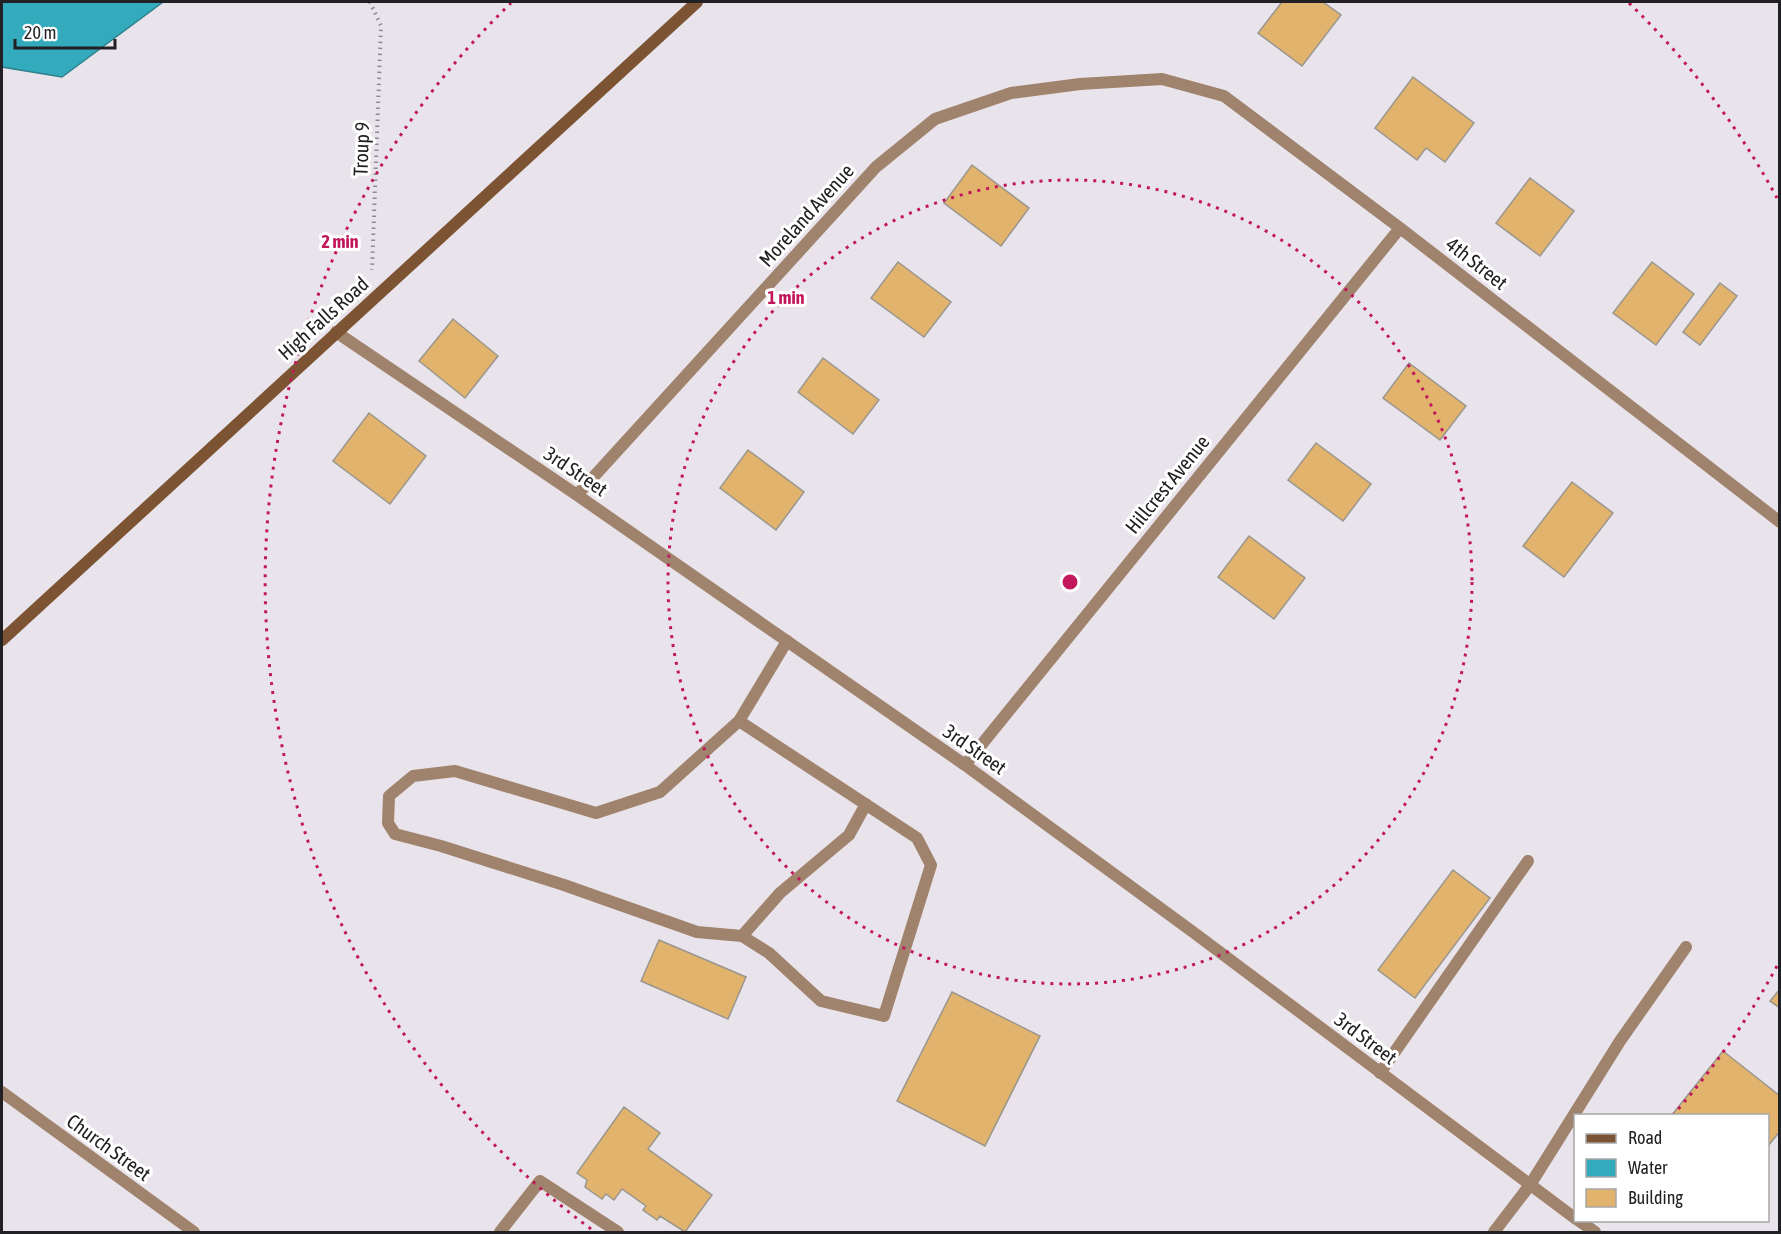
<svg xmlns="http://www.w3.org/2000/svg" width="1781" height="1234" viewBox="0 0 1781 1234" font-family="'Asap Condensed',sans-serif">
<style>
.water{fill:#34aabd;stroke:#2e818e;stroke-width:1.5}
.building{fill:#e1b36c;stroke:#9a968f;stroke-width:1.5}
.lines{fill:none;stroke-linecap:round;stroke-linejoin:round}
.path{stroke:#8e8b90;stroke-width:4;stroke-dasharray:1.5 4.5;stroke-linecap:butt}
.lane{stroke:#a0836d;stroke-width:12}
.street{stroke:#a0836d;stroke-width:12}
.secondary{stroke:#7c5433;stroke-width:12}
.ring{fill:none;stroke:#c2185b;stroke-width:3;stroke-dasharray:3 6}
.labels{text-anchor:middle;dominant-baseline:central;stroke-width:6;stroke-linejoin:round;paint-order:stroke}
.street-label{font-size:20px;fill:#212022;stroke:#fff}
.centre{fill:#c2185b;stroke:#fff;stroke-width:3}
.ring-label{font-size:18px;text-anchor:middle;font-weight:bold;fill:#c2185b;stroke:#fff;stroke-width:6;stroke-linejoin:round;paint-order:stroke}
</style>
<rect width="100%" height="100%" fill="#e9e4eb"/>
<!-- water -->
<path class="water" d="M2 2H163L62 77 2 67Z"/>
<!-- building -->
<path class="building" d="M1282 2H1323L1341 15 1302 66 1258 33Z
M1413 77 1474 123 1445 162 1426 148 1417 160 1375 128Z
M972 165 1029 208 1001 246 944 203Z
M1530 178 1574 211 1540 256 1496 223Z
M898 262 951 302 924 337 871 298Z
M1652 262 1694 294 1656 345 1613 313Z
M1720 283 1737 296 1700 345 1683 332Z
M453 319 498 356 465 398 419 361Z
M823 358 879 400 853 434 798 392Z
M1409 363 1466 406 1440 440 1383 398Z
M369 413 426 456 390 504 333 461Z
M1316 443 1371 484 1343 521 1288 480Z
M748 450 804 492 776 530 720 488Z
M1572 482 1613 513 1564 577 1523 546Z
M1249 536 1305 578 1274 619 1218 577Z
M1453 870 1490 898 1415 998 1378 970Z
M659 940 746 977 728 1019 641 981Z
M1780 989V1008L1770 1001Z
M952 992 1040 1036 985 1146 897 1101Z
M1723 1051 1780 1096V1131L1768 1146V1116H1671Z
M624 1107 660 1133 648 1149 712 1195 685 1232 660 1216 657 1220 643 1210 646 1206 622 1189 614 1200 606 1194 602 1199 585 1187 587 1180 577 1173Z"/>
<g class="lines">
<!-- path -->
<path class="path" d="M370 2 381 26 372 270"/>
<!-- lane -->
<path class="lane" d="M739 721 660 792 596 813 455 771 413 776 389 796 388 823 395 834 441 846 564 885 697 932 742 936 769 953 821 1001 884 1016 931 865 917 838 739 721 787 641
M742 936 780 893 849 835 866 804
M1380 1073 1528 861
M1530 1185 1620 1041 1686 947
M500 1232 540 1181 618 1232"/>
<!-- street -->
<path class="street" d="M336 332 577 495 965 765 1193 932 1576 1219
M577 495 876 167 935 119 1011 93 1080 84 1162 79 1224 96 1400 228 1780 522
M965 765 1400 228
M2 1092 194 1232
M1578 1220 1595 1232
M1494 1232 1530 1185"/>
<!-- secondary -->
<path class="secondary" d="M2 640 697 2"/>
</g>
<!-- distance rings -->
<g class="ring">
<circle cx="1070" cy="582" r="402"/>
<path d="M1777 966A805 805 0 0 1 1673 1115M591 1229A805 805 0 0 1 511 3M1629 3A805 805 0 0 1 1777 198"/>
</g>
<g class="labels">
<!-- street labels -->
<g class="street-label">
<text transform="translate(361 149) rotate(-88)">Troup 9</text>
<text transform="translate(806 215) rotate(-48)">Moreland Avenue</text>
<text transform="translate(1477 263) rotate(38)">4th Street</text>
<text transform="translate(323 318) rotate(-42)">High Falls Road</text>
<text transform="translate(576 471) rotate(34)">3rd Street</text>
<text transform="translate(1167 484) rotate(-51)">Hillcrest Avenue</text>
<text transform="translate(975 749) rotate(35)">3rd Street</text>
<text transform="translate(1366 1038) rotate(37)">3rd Street</text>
<text transform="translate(109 1147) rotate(36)">Church Street</text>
</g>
</g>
<circle cx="1070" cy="582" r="9" class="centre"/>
<g class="ring-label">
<text x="340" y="248">2 min</text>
<text x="786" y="304">1 min</text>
</g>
<!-- border -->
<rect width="1781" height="1234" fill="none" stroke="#212022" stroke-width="6"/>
<!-- legend -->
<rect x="1574" y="1114" width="195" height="108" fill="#ffffff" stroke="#a6a6a7" stroke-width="1.5"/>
<rect x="1586" y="1134" width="30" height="9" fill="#7c5433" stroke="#a6a6a7" stroke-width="1.5"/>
<text x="1628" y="1144" font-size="18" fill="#212022">Road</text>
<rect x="1586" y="1159" width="30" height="18" fill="#34aabd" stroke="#a6a6a7" stroke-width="1.5"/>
<text x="1628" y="1174" font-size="18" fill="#212022">Water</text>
<rect x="1586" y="1189" width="30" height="18" fill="#e1b36c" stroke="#a6a6a7" stroke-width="1.5"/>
<text x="1628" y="1204" font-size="18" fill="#212022">Building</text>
<!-- scale -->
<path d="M15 39v9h100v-9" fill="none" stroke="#212022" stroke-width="3"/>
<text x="24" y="39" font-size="18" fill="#212022" stroke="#ffffff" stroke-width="4.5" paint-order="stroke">20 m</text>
</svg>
